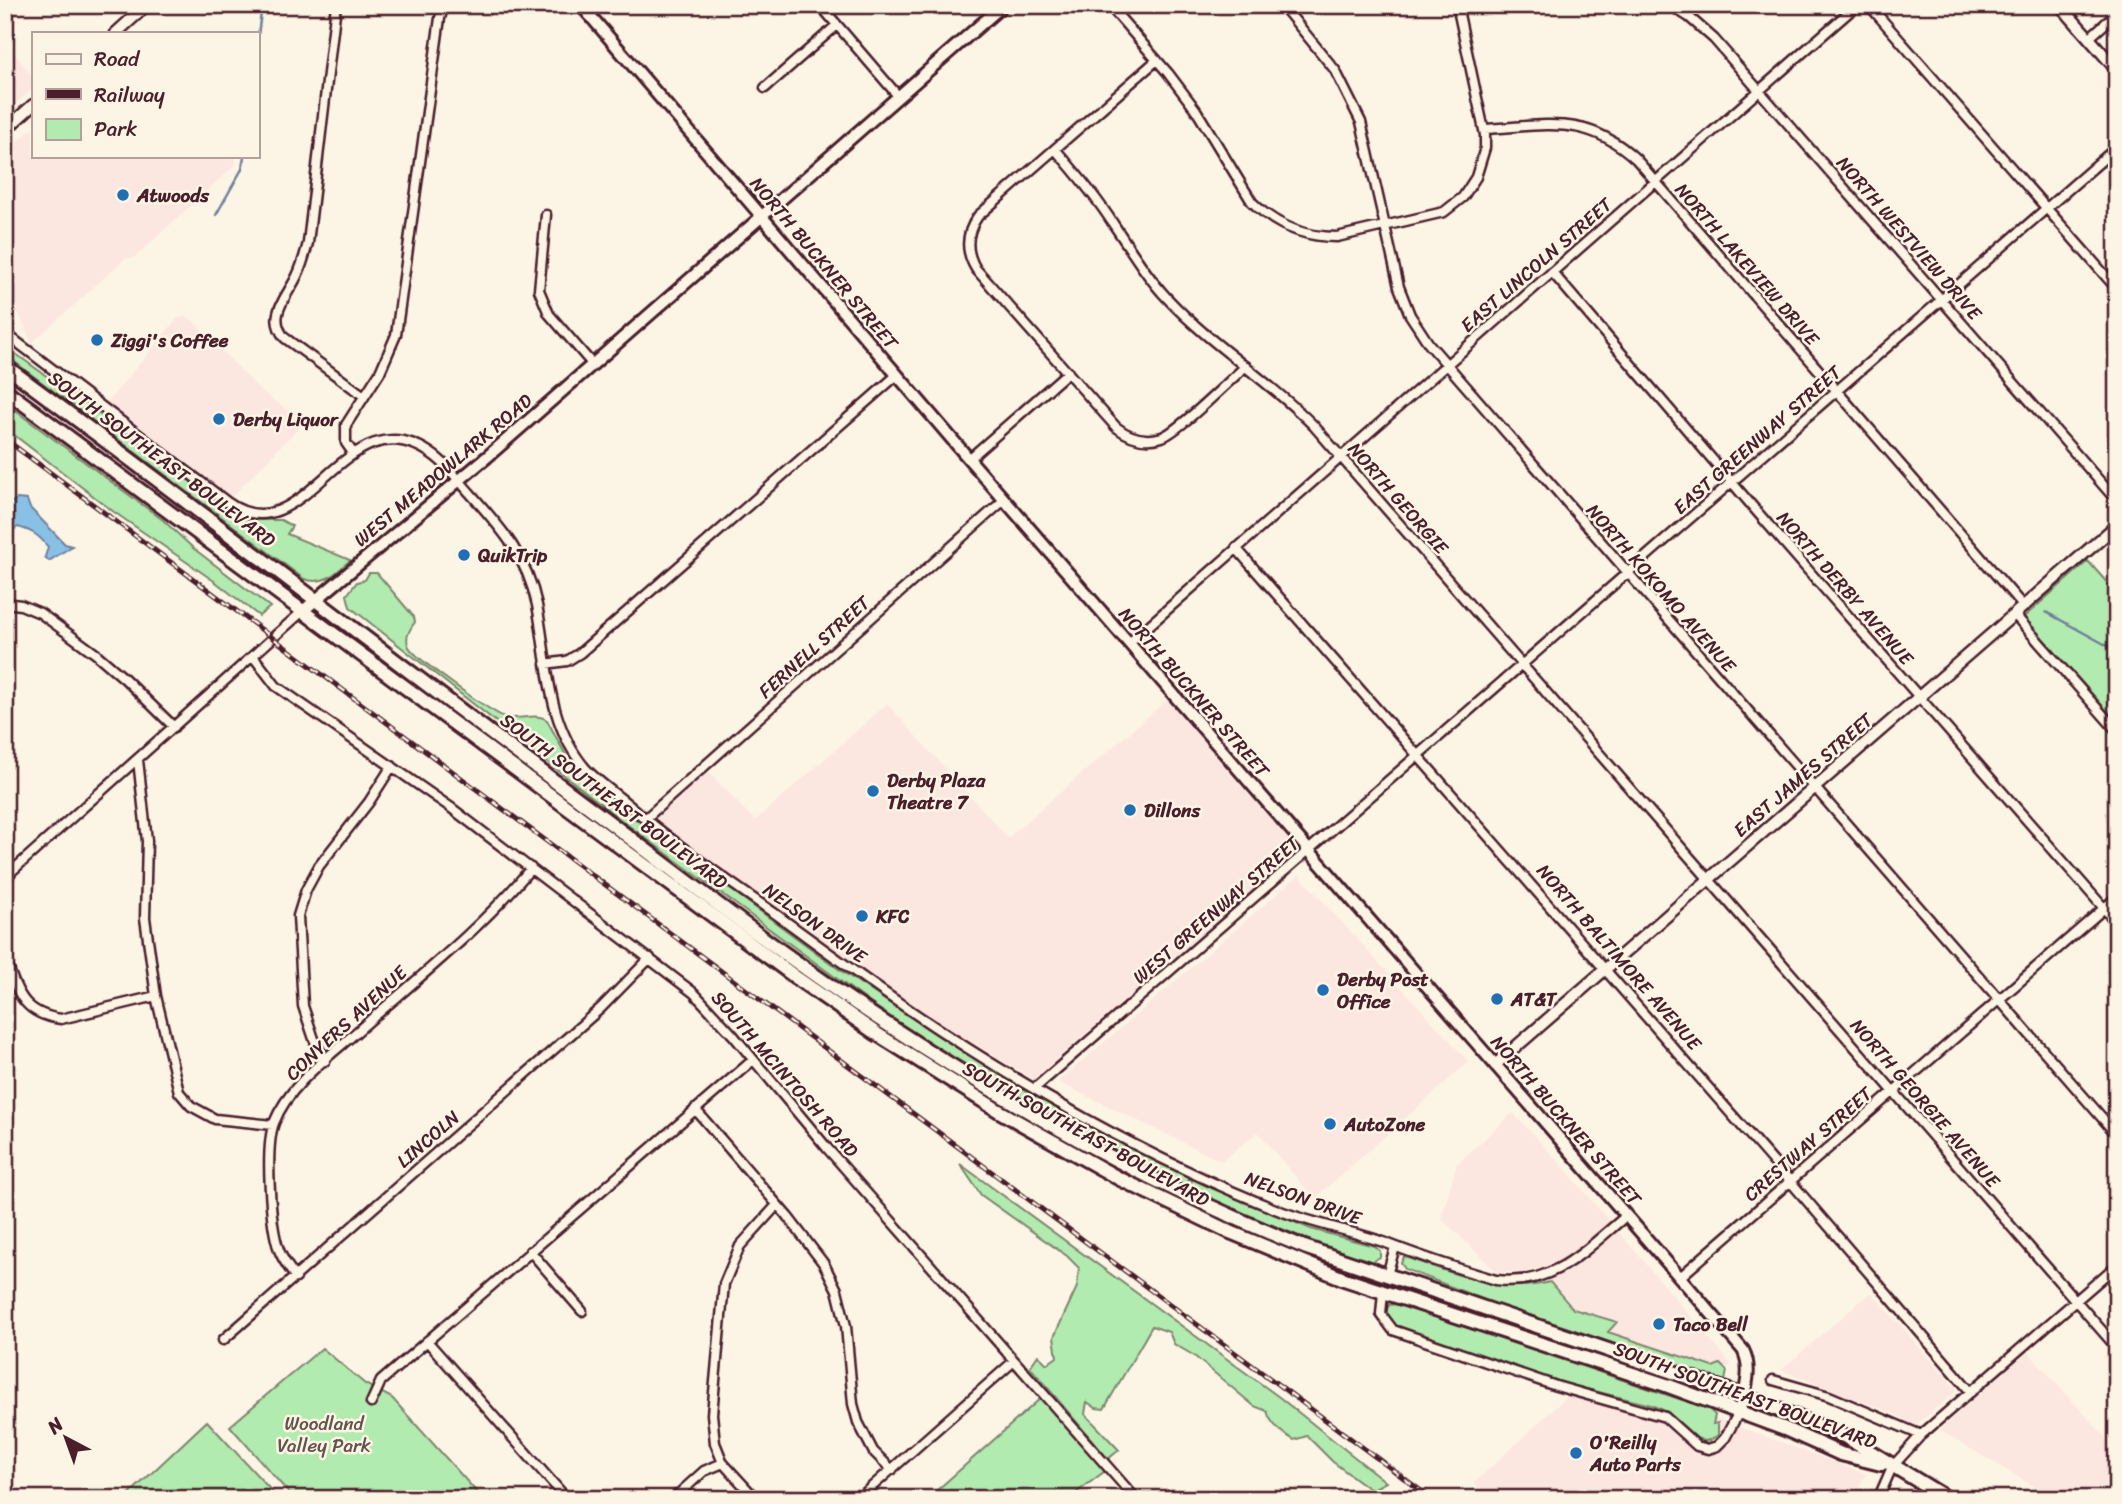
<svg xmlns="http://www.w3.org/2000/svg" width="2122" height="1504" viewBox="0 0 2122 1504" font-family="Sriracha,sans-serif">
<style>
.built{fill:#fce6e0}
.green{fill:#b1ebb0;stroke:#7e856e;stroke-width:2}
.water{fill:#88c0e6;stroke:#6f809b;stroke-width:2}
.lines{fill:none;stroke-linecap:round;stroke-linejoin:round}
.stream{stroke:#6f809b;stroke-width:2.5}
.minor-casing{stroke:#4a1f2b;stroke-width:13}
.tertiary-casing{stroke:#4a1f2b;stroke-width:15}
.secondary-casing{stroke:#4a1f2b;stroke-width:16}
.primary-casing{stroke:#4a1f2b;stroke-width:18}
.minor{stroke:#fcf5e5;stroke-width:8}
.tertiary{stroke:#fcf5e5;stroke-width:10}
.secondary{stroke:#fcf5e5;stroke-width:10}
.primary{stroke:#fcf5e5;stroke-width:12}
.rail-casing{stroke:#4a1f2b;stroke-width:5}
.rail{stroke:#fcf5e5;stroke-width:2.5;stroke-dasharray:8;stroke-linecap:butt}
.poi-dot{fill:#1f6fb2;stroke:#fcf5e5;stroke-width:2.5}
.labels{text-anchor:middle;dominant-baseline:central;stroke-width:5;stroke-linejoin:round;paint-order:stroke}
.poi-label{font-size:19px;font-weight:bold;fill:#4a1f2b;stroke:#fcf5e5;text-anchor:start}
.street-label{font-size:19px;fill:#4a1f2b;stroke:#fcf5e5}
.park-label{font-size:19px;fill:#64524c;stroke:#fcf5e5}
</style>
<rect width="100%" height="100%" fill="#fcf5e5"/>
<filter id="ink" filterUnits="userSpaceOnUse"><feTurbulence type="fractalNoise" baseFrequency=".0143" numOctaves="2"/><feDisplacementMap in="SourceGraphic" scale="14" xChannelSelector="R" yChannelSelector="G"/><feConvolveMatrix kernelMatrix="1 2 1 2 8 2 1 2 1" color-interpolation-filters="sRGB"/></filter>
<g filter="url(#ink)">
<!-- built -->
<path class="built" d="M5 43 33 76V89L5 113Z
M33 128V156H236V164L134 258H126L32 343 5 284V152Z
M189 317 262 392 304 422 227 502 103 407 178 318Z
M1167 700 1295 848 1291 857 1033 1079 857 973 645 819 704 767 755 821 887 704 1008 838Z
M1299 875 1469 1062 1314 1199 1258 1132 1221 1161 1058 1082Z
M1513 1113 1561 1164 1732 1365 1716 1372 1598 1335 1614 1320 1576 1309 1539 1268 1525 1272H1497L1441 1218 1457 1164Z
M1871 1292 1957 1390 1915 1426 1897 1415 1781 1370Z
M2028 1352 2117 1450V1499H2055L1939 1430Z
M1588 1377 1699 1412 1866 1474 1859 1486 1861 1499H1494L1474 1483Z"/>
<!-- green -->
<path class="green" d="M5 343 16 354 167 463 233 515 244 520H281L292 526 287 534 350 560C336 573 325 586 304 579L20 366 5 354Z
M5 403 163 520 193 548 270 607 259 616 217 583 114 512 5 428Z
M2088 561 2117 594V722L2024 617Z
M369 573H377L414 617 415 622C410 629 404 638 409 647 416 659 492 713 505 717 520 721 535 712 547 720L570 763 588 784 840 970 940 1037 1043 1100 1151 1157 1246 1202 1311 1229 1374 1246 1380 1251V1257L1371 1262 1331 1249 1191 1192 1189 1187 1192 1180 1189 1179 1186 1186 1121 1155 1010 1096 903 1027 625 823 350 607 347 595 357 582 365 580Z
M960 1164 1279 1397 1386 1482 1371 1490 1333 1462 1307 1436 1294 1440C1282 1433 1271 1425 1267 1411L1254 1406 1193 1355 1174 1344 1169 1332 1152 1326 1104 1409 1096 1408 1087 1402 1085 1414 1119 1450 1108 1459 1030 1367 1038 1355 1047 1364 1057 1357 1054 1337 1077 1287 1079 1268 1067 1256 981 1195Z
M1404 1257C1413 1259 1422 1263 1431 1266 1471 1279 1507 1293 1550 1282L1573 1309 1617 1322 1608 1332 1713 1367 1720 1364 1727 1371 1725 1381 1498 1305 1405 1269 1401 1263Z
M1397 1304 1709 1409 1715 1415 1713 1424 1718 1423V1435L1710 1440 1704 1441 1697 1438 1668 1412 1651 1405 1570 1385 1407 1331 1391 1322 1385 1313 1389 1305Z
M322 1348 365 1384 392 1398 483 1499H294L230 1426Z
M1041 1398 1105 1471 1068 1499H927Z
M207 1421 279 1499H124Z"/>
<!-- water -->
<path class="water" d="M17 499 27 500 30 508 65 544 72 546 49 561 45 557 48 547C39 535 32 531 18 527L7 534 5 551V506Z"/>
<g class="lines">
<!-- stream -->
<path class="stream" d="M257 43 262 5
M216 215 242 169 244 156
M2046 612 2117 651"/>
<defs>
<path id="minor" d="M336 5 308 243C305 254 302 266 297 276 287 297 266 316 285 338L364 396
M820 5 899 97
M1109 5 1168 73 1196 110 1252 202C1276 226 1303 237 1337 237L1444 212 1463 197 1476 177 1485 148V135L1457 5
M1282 5 1335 70 1361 122 1399 287 1410 315 1429 344 2117 1135
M1670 5 1689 17 1714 39 2117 501
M1869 5 2117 289
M2089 38 2117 13
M1157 60 978 216C966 233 965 251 976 269L1116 427C1130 438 1146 442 1162 437 1178 432 1230 380 1246 366
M765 88 837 25
M1484 129C1546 126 1586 113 1636 159L2023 606
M1055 149C1076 173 1097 198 1114 225 1131 250 1147 277 1168 299 1212 346 1269 380 1314 426L2117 1348
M546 215 539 290 549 314 593 365
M1552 272 1759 514 2117 923
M5 333 227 502C307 560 345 387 436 457 449 467 459 481 470 493 502 529 527 557 537 605 548 661 546 723 586 769 597 781 612 791 624 801 672 842 725 879 777 915 817 944 857 974 898 1002 1014 1082 1151 1161 1283 1212 1316 1224 1352 1231 1386 1243 1422 1257 1459 1269 1496 1280 1553 1287 1585 1250 1626 1216
M353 453 346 443V425L380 372 396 335 440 18 444 5
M969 459 1068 372
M1236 548 1790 1181 1971 1392
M5 603 21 605 40 613 96 654 125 679 174 727
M2014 614 2117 731
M1129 643 1857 5
M253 656 276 686 450 807 694 993 733 1035 827 1148 1136 1499
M545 664 567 661 580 653 897 375
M138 760 147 841 145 918 156 996 179 1092 191 1106 215 1119 273 1125
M645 819 1004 500
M5 880 12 871 304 610
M5 958C17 991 22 1014 61 1019L156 996
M325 1061 314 1039 303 1006 298 916 306 890 319 866 369 802 392 766
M1035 1088 2117 147
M695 1109 788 1217 824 1264 837 1290 846 1326 853 1404 858 1422 873 1451 892 1470
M530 1251 582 1311
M1387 1275 1395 1247
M296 1278C290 1269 283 1261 279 1250 270 1226 265 1147 274 1123 289 1084 330 1056 360 1029 418 978 482 928 531 868
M1679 1278 2117 897
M1383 1292 1381 1314 1393 1330 1556 1386 1665 1417 1697 1446 1708 1449 1717 1446 1725 1438 1739 1412
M223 1340 601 1008 650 958
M427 1341 567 1499
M1773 1380 1829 1396 1921 1435
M371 1403 381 1381 753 1060
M673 1499 704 1471 723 1463
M756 1499 723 1463 715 1443 712 1414 724 1284 740 1246 777 1205
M858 1499 1014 1361
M1878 1499 1892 1467 1921 1435 2117 1265"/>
<path id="tertiary" d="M2060 5 2117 70
M116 33 147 5
M5 130 33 105
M1495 1065 2117 525"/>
<path id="secondary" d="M581 5 969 459 1743 1350C1753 1369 1745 1392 1739 1412
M304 610 487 457 1003 5"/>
<path id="primary" d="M5 366C207 515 404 669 605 819 695 887 785 957 879 1019 1014 1108 1154 1187 1304 1247L1744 1396 1846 1437 1948 1499
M5 390 798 979 877 1034 999 1111 1118 1178 1230 1232 1344 1279 1666 1385 1785 1429 1841 1454 1881 1464"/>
</defs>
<!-- minor casing -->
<use href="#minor" class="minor-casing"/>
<!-- tertiary casing -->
<use href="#tertiary" class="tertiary-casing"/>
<!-- secondary casing -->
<use href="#secondary" class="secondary-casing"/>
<!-- primary casing -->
<use href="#primary" class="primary-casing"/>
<!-- minor -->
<use href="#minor" class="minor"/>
<!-- tertiary -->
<use href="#tertiary" class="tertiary"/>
<!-- secondary -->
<use href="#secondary" class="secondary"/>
<!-- primary -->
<use href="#primary" class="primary"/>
<defs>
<path id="rail" d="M5 439 1432 1499"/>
</defs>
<!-- rail casing -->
<use href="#rail" class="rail-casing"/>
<!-- rail -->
<use href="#rail" class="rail"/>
</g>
</g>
<!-- markers -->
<g class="poi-dot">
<circle cx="123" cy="195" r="7"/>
<circle cx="97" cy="340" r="7"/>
<circle cx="219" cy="419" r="7"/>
<circle cx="464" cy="555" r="7"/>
<circle cx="873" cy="791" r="7"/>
<circle cx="1130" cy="810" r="7"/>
<circle cx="862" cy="916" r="7"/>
<circle cx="1323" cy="990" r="7"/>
<circle cx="1497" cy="999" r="7"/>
<circle cx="1330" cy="1124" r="7"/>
<circle cx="1659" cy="1324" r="7"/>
<circle cx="1576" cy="1453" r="7"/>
</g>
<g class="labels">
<!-- poi labels -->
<g class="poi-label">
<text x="137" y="195">Atwoods</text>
<text x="111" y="340">Ziggi's Coffee</text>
<text x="233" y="419">Derby Liquor</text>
<text x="478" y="555">QuikTrip</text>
<text x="887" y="780">Derby Plaza<tspan x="887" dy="22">Theatre 7</tspan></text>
<text x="1144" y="810">Dillons</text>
<text x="876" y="916">KFC</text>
<text x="1337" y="979">Derby Post<tspan x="1337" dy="22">Office</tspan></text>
<text x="1511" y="999">AT&amp;T</text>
<text x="1344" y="1124">AutoZone</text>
<text x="1673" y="1324">Taco Bell</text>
<text x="1590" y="1442">O'Reilly<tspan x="1590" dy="22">Auto Parts</tspan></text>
</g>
<!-- street labels -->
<g class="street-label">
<text transform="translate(1909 238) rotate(49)">NORTH WESTVIEW DRIVE</text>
<text transform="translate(824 263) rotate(50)">NORTH BUCKNER STREET</text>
<text transform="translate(1747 264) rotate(49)">NORTH LAKEVIEW DRIVE</text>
<text transform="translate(1536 265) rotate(-41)">EAST LINCOLN STREET</text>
<text transform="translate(1757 440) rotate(-41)">EAST GREENWAY STREET</text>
<text transform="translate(162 459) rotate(37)">SOUTH SOUTHEAST BOULEVARD</text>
<text transform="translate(443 470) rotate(-40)">WEST MEADOWLARK ROAD</text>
<text transform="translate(1398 498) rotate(49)">NORTH GEORGIE</text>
<text transform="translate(1661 588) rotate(49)">NORTH KOKOMO AVENUE</text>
<text transform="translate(1845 588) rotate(49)">NORTH DERBY AVENUE</text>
<text transform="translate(814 647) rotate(-42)">FERNELL STREET</text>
<text transform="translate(1194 692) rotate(49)">NORTH BUCKNER STREET</text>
<text transform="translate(1803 775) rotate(-41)">EAST JAMES STREET</text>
<text transform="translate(614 801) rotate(37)">SOUTH SOUTHEAST BOULEVARD</text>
<text transform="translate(1216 910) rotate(-41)">WEST GREENWAY STREET</text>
<text transform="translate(815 923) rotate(36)">NELSON DRIVE</text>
<text transform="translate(1619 957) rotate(49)">NORTH BALTIMORE AVENUE</text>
<text transform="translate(346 1023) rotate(-43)">CONYERS AVENUE</text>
<text transform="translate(785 1074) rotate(49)">SOUTH MCINTOSH ROAD</text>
<text transform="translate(1925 1103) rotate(49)">NORTH GEORGIE AVENUE</text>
<text transform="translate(1566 1120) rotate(49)">NORTH BUCKNER STREET</text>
<text transform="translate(1086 1134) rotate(29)">SOUTH SOUTHEAST BOULEVARD</text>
<text transform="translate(428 1139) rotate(-41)">LINCOLN</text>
<text transform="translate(1808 1144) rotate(-41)">CRESTWAY STREET</text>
<text transform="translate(1303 1198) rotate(20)">NELSON DRIVE</text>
<text transform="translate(1745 1395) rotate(20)">SOUTH SOUTHEAST BOULEVARD</text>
</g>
<!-- park labels -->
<g class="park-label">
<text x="324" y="1423">Woodland<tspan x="324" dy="22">Valley Park</tspan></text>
</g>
</g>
<!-- margin -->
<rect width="2122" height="1504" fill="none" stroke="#fcf5e5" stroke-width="28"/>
<rect x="14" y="14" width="2094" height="1476" fill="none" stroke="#4a1f2b" stroke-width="2.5" filter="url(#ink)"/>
<!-- legend -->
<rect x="32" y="32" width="228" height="126" fill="#fcf5e5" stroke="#b59f9b" stroke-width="2"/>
<rect x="46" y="54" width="35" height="10" fill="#fcf5e5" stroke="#b59f9b" stroke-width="2"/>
<text x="94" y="66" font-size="21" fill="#4a1f2b">Road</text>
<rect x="46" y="89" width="35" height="10" fill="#4a1f2b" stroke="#b59f9b" stroke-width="2"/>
<text x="94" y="102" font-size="21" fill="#4a1f2b">Railway</text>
<rect x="46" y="119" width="35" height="21" fill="#b1ebb0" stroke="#b59f9b" stroke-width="2"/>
<text x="94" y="136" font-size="21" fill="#4a1f2b">Park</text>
<!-- north arrow -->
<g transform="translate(66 1438) rotate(319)" stroke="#fcf5e5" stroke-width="5" paint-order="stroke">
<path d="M0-5L12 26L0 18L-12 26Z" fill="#4a1f2b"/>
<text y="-10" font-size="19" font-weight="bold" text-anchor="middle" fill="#4a1f2b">N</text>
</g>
</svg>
